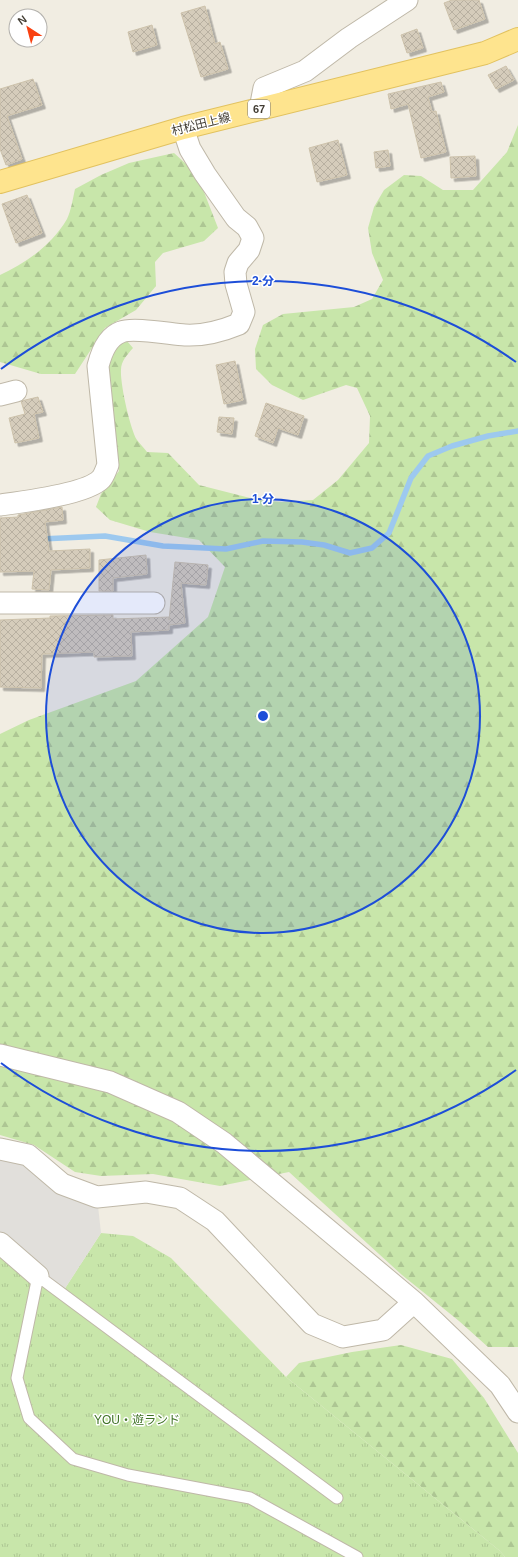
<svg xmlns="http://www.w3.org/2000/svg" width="518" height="1557" viewBox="0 0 518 1557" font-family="Arial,'Noto Sans JP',sans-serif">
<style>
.forest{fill:url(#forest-firs)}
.park{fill:url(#park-tufts)}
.parking{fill:#e1dfdb}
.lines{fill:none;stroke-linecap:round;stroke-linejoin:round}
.stream{stroke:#9dc9ef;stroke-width:5.5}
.building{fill:url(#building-cross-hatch);stroke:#cdc2ab;filter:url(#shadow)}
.lane-casing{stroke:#bfb8a8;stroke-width:13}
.street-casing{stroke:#bfb8a8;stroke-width:23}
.primary-casing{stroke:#e2c25f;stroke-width:24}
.lane{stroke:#fff;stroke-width:11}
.street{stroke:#fff;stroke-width:21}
.primary{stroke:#fee48e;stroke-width:22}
.ring{fill:none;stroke:#1d4ed8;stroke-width:2}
.labels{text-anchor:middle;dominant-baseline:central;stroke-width:3;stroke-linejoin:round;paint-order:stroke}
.shield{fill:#fff;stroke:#7b7770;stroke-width:1}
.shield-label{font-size:11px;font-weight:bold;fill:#423d33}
.street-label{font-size:12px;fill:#423d33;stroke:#fff}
.park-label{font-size:12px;fill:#407327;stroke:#fff}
.centre{fill:#1d4ed8;stroke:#fff;stroke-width:2}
.ring-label{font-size:12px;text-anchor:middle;font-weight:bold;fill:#1d4ed8;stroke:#fff;stroke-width:3;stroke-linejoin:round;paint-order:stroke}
</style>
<defs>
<pattern id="forest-firs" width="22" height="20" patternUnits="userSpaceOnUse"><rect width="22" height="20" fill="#c8e6aa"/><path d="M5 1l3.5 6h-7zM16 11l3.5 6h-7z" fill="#adc693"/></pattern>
<pattern id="park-tufts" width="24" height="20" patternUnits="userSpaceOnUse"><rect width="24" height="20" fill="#c8e6aa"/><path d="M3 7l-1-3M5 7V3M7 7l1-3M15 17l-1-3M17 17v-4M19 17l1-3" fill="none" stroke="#adc693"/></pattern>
<pattern id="building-cross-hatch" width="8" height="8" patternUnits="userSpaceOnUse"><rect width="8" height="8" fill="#d5ccbb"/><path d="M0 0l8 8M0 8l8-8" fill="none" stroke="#b8b0a1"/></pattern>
<filter id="shadow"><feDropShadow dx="3.5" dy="3.5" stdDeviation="0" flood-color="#0004"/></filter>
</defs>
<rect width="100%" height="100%" fill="#f1ede2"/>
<!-- forest -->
<path class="forest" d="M518 125V1347H488L459 1321 402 1275 289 1172 220 1186 153 1174 101 1176 75 1172 34 1145 0 1135V734L29 720 136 681 208 617 225 567 199 540 150 532 110 520 96 507 101 494 119 471 104 368 116 345 127 341 133 348C127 355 121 361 121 370 120 383 130 429 137 440 140 444 144 448 147 452L168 453 199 485 258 500 282 502 313 500 338 480 369 443 370 416 357 388 346 385 303 400 272 385 256 369 255 349 263 325 283 314 354 307 372 299 383 280 372 253 368 228 374 207 384 190 404 175 421 176 443 190H473L507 152Z
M174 153 197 174 218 228 204 241 163 253 155 262 156 286 136 310 105 328 75 374H41L0 362V275C26 263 52 245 67 219 71 211 73 198 75 189L101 175 129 163Z
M401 1345 452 1359 484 1398 518 1453V1557H505L500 1551 286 1377 299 1363 352 1352Z"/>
<!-- park -->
<path class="park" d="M101 1233 133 1236 171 1258 286 1377 500 1551 505 1557H0V1243L62 1293Z"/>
<!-- parking -->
<path class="parking" d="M0 1149 97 1197 101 1233 62 1293 0 1243Z"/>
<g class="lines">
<!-- stream -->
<path class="stream" d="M41 539 105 536 163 546 226 549 263 541 302 542 324 545 350 553 372 548 389 533 411 478 428 456 452 446 488 436 518 431"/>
</g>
<!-- building -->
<path class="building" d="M452 0H479L485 19 454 30 444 3Z
M205 6 215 44 220 42 228 69 201 77 181 13Z
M152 25 157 45 133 52 128 32Z
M417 29 423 48 407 53 401 35Z
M506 66 514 80 496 89 488 75Z
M33 79 42 105 7 116 22 159 6 165 0 149V89Z
M441 82 444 92 428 97 432 112 436 111 446 152 421 158 408 104 391 109 388 94Z
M338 140 347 175 317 182 309 148Z
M388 150 390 166 376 168 374 152Z
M475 156 476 176 451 178 450 157Z
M27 195 42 233 16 243 2 204Z
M235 361 243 400 224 404 216 365Z
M38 397 43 412 34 414 39 438 15 443 9 418 25 414 21 401Z
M266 403 304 416 298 435 278 428 273 443 255 436Z
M219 417 234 418 232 434 217 432Z
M62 507 63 520 45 522 49 551 90 549V568L51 570 49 590 32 589 34 571 0 572V518L18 517V515Z
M146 555 147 574 113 578V591H99V560Z
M175 562 208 565 206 585 181 583 185 623 169 625V630L131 632 132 656 94 657V652L42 654 41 688 0 687V620L50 618V616L113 615V619L169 617V620Z"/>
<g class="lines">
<defs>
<path id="lane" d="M337 1498 38 1276 17 1378 29 1418 73 1459 128 1475 250 1498 357 1557"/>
<path id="street" d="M260 109 264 88 305 71 349 38 407 0
M0 395 16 391
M0 505C22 502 87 494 101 479 104 476 106 469 108 465L98 366C101 354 107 337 121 332 133 327 170 334 185 335 203 336 222 331 239 324L244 312 236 284 235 272 238 263 249 250 253 238 247 227 236 218 205 174 190 149 183 128
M0 603H154
M0 1055 110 1082 178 1112 224 1143 414 1302 500 1385 518 1412
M0 1149 28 1155 62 1184 97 1197 146 1192 180 1198 215 1221 312 1324 343 1337 383 1330 414 1302
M0 1243 38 1276"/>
<path id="primary" d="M0 182 183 128 485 53 518 39"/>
</defs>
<!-- lane casing -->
<use href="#lane" class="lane-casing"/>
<!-- street casing -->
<use href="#street" class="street-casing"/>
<!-- primary casing -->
<use href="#primary" class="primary-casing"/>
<!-- lane -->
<use href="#lane" class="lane"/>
<!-- street -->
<use href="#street" class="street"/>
<!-- primary -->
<use href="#primary" class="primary"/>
</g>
<!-- distance rings -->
<circle cx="263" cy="716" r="217" fill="#1d4ed8" fill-opacity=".12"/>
<g class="ring">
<circle cx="263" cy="716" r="217"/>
<path d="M516 1070A435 435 0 0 1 1 1063M1 369A435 435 0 0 1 516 362"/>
</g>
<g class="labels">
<!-- shield labels -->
<rect class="shield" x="248" y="100" width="22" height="18" rx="3"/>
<g class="shield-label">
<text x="259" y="109">67</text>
</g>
<!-- street labels -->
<g class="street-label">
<text transform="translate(201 124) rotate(-14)">村松田上線</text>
</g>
<!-- park labels -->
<g class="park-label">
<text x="137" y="1420">YOU・遊ランド</text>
</g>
</g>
<circle cx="263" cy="716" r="6" class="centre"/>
<g class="ring-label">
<text x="263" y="285">2 分</text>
<text x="263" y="503">1 分</text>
</g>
<!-- north arrow -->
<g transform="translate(28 28) rotate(324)"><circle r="19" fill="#ffffff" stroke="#b3b1ad"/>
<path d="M0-3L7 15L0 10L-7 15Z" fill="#f94111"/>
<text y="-6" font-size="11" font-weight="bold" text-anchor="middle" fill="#423d33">N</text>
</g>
</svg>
